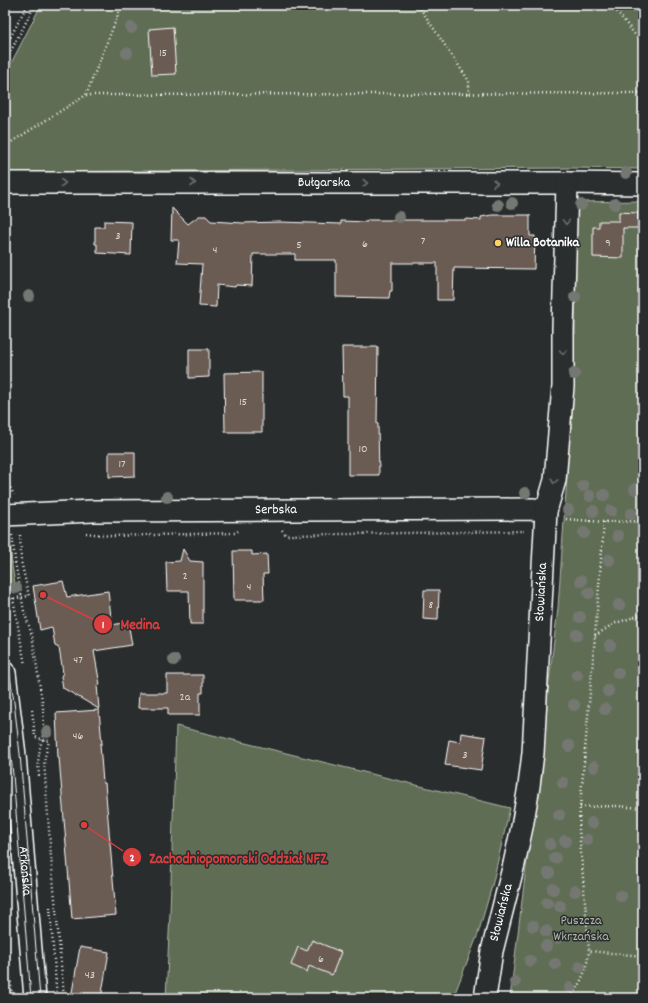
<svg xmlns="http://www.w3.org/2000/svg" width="648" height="1003" viewBox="0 0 648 1003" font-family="Dekko,sans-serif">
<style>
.green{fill:#616d54;stroke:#b0b6aa}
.building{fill:#6b5b52;stroke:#fff}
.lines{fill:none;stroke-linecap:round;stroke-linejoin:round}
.minor-casing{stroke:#fff;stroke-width:24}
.path{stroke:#fff;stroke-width:2.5;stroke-dasharray:1 3;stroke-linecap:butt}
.minor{stroke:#2a2d2e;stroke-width:21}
.tram{stroke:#fff;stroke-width:1}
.tree{fill:#747872}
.oneway{stroke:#6a6c6d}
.poi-dot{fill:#ffd166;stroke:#2a2d2e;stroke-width:1.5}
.labels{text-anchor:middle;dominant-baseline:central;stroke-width:3;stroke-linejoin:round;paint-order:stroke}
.number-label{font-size:12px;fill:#dad6d4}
.street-label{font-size:14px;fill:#fff;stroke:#2a2d2e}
.poi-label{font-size:14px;font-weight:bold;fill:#fff;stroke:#2a2d2e;text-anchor:start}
.park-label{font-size:14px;fill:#b0b6aa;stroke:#2a2d2e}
.leader{fill:none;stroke:#da3e3e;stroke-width:1.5}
.callout-dot{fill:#da3e3e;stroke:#2a2d2e;stroke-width:1.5}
.mark-label{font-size:12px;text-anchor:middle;font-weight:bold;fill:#fff}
.callout-label{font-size:15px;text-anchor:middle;font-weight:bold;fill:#da3e3e;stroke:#2a2d2e;stroke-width:3;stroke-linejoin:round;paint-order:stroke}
</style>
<rect width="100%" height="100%" fill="#2a2d2e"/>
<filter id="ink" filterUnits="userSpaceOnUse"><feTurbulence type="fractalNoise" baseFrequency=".025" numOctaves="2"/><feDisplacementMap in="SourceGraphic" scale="8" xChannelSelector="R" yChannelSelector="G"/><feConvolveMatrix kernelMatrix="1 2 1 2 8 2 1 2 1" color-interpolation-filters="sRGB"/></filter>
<g filter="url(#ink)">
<!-- green -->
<path class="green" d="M41 5H643V169L571 168 5 172V75Z
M643 201V998H510L558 608 567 477 573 335 575 334 576 202Z
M9 524 12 566 16 589 10 590 5 569V527Z
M176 726 510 808 492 886 478 934 453 998H166L170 913Z"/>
<!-- building -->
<path class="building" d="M173 27 176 74 152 75 149 29Z
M172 208 188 224 199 216H206L211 221 243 223 280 222 341 224V221L367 222V220H466V219L481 220V217L492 215H530V236H535L534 269 454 268 453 300H437V263H392V291H390L389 298 336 297V260H295V254H253L252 286 236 285 235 287 217 285 216 307 199 306 202 264 177 263 179 240H171Z
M619 212 638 213V228H623V258L593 257V227H599V221H619Z
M104 221 132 222 131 255 97 253V244H95V227H104Z
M342 347H378L377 424H378L379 475H348V396H343Z
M189 349H209V377L189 378Z
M262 372V432H225L224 373Z
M109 452H135V476L109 477Z
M183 549 190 561 203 562V624H190L189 591H167L166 562 180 561Z
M233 551H252V555L267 554 268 574H263L264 600H234Z
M63 581 67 597 108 591 112 625 128 622 132 645 94 651 100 685H97L99 709 63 688 61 676 63 673 59 648 55 646 52 627 40 630 33 586Z
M424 590H439L438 620 423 619Z
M167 675H203V693H200V715H168V708H138L139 693H167Z
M99 710 102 744H100L103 783H105L116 915 72 919 59 757H58L56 713Z
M461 733 486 737 481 770 445 765 449 740 460 742Z
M312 940 341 952 332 975 309 966 307 972 291 965 298 947 307 951Z
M80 947 109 952 101 998H71Z"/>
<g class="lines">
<defs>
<g id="minor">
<path id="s1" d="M5 183H567L643 184"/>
<path id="s2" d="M5 515 93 511 534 509 546 511"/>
<path id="s3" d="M5 673 15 755 35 998"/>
<path id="s4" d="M485 998 492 951 514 864 522 827 529 786 533 753 546 511 555 480 563 386V329L567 183"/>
</g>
</defs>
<!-- minor casing -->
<use href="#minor" class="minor-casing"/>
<!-- path -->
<path class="path" d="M418 5 469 81V94
M612 5 643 45
M5 48 27 5
M5 62 35 5
M86 95 643 93
M5 146 86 95 122 5
M5 477 14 495
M566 519 604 522 643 521
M604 522 595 636 580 807 579 829 588 938 589 951 643 956
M282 530 286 535 524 531
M86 533 110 536 235 533 238 531
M12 535 16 567 24 611 32 635 43 707 44 730 40 748 38 762 39 776
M13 598 25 665
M10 599 29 596 21 561 20 534
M595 636 613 624 643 614
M32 710 35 737 49 741 44 761 51 857 58 931 64 998
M580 807 616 806 643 808
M50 907 57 998
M5 910 12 998
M570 998C582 981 586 972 589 951"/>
<!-- minor -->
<use href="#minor" class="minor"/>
<!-- tram -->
<path class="tram" d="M5 643 14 702 20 754 40 998
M5 703 13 775 31 998"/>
</g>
<!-- trees -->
<g class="tree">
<circle cx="131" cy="28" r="6"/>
<circle cx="127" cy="53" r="6"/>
<circle cx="626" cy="173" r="6"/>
<circle cx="512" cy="203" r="6"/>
<circle cx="615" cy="204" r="6"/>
<circle cx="498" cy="205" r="6"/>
<circle cx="581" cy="205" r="6"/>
<circle cx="399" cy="217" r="6"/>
<circle cx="29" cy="296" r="6"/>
<circle cx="575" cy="297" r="6"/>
<circle cx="574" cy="374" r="6"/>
<circle cx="583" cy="486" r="6"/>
<circle cx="635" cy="489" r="6"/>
<circle cx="525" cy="493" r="6"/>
<circle cx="604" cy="495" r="6"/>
<circle cx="590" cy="496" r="6"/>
<circle cx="167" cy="497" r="6"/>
<circle cx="568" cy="510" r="6"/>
<circle cx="593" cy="511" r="6"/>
<circle cx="611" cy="511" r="6"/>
<circle cx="631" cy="514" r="6"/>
<circle cx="584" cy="533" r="6"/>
<circle cx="618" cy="536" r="6"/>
<circle cx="609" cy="560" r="6"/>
<circle cx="581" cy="581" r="6"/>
<circle cx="16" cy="588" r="6"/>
<circle cx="589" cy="593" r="6"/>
<circle cx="619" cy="605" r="6"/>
<circle cx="580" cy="617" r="6"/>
<circle cx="577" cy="635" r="6"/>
<circle cx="610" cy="645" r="6"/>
<circle cx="174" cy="660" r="6"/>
<circle cx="618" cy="673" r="6"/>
<circle cx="577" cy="675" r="6"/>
<circle cx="608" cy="691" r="6"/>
<circle cx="574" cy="705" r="6"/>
<circle cx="605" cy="709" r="6"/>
<circle cx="47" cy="732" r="6"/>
<circle cx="569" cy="746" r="6"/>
<circle cx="594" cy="767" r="6"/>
<circle cx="563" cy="783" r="6"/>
<circle cx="559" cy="815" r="6"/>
<circle cx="592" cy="823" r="6"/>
<circle cx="587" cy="840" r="6"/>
<circle cx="565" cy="841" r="6"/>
<circle cx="550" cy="844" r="6"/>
<circle cx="555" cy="858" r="6"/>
<circle cx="549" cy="873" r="6"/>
<circle cx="553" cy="889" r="6"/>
<circle cx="575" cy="891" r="6"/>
<circle cx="621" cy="896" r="6"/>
<circle cx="547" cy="903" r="6"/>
<circle cx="560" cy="906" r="6"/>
<circle cx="533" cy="926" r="6"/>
<circle cx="546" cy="931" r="6"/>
<circle cx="557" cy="938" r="6"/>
<circle cx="546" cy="946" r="6"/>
<circle cx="530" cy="961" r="6"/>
<circle cx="555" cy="964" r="6"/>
<circle cx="580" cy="967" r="6"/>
<circle cx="515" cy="982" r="6"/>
<circle cx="570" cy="988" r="6"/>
</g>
<!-- one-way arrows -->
<defs><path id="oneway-chevron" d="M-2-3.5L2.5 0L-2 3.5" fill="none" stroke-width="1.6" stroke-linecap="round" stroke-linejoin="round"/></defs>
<g class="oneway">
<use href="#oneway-chevron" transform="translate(63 183)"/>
<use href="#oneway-chevron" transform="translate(193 183)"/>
<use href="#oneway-chevron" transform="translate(365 183)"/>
<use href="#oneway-chevron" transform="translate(495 183)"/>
<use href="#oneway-chevron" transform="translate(566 222) rotate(91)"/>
<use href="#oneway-chevron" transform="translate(563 352) rotate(90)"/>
<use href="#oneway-chevron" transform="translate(554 481) rotate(102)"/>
</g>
</g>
<!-- markers -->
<circle class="poi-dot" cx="498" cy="243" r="4"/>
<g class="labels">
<!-- number labels -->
<g class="number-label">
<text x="163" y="53">15</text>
<text x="118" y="236">3</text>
<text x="423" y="241">7</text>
<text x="608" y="243">9</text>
<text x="365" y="244">6</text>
<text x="299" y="245">5</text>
<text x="215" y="250">4</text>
<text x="243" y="402">15</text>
<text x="363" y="449">10</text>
<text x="122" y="464">17</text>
<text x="185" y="576">2</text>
<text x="249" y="587">4</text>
<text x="431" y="605">8</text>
<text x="78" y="660">47</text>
<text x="185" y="697">2a</text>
<text x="78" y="736">46</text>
<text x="465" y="755">3</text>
<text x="321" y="959">6</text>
<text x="90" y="975">43</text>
</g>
<!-- street labels -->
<g class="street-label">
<text stroke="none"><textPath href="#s1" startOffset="319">Bułgarska</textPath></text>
<text stroke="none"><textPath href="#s2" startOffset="271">Serbska</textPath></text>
<text stroke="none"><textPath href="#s4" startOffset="411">Słowiańska</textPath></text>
<text stroke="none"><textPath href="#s3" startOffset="199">Arkońska</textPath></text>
<text stroke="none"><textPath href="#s4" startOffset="87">Słowiańska</textPath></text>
</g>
<!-- poi labels -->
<g class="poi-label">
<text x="506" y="243">Willa Botanika</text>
</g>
<!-- park labels -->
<g class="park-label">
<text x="581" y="921">Puszcza<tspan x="581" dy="16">Wkrzańska</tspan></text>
</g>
</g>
<!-- callouts -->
<path class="leader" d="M43 595L103 624M84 825L132 857"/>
<g class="callout-dot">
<circle cx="43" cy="595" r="4"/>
<circle cx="84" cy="825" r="4"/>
<circle cx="103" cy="624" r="10"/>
<circle cx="132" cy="857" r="10"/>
</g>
<g class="mark-label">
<text x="103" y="628">1</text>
<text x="132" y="861">2</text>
</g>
<g class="callout-label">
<text x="140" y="629">Medina</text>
<text x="238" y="863">Zachodniopomorski Oddział NFZ</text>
</g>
<!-- margin -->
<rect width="648" height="1003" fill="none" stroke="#2a2d2e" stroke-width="20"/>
<rect x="10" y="10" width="628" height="983" fill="none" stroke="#fff" stroke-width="1.5" filter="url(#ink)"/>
</svg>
